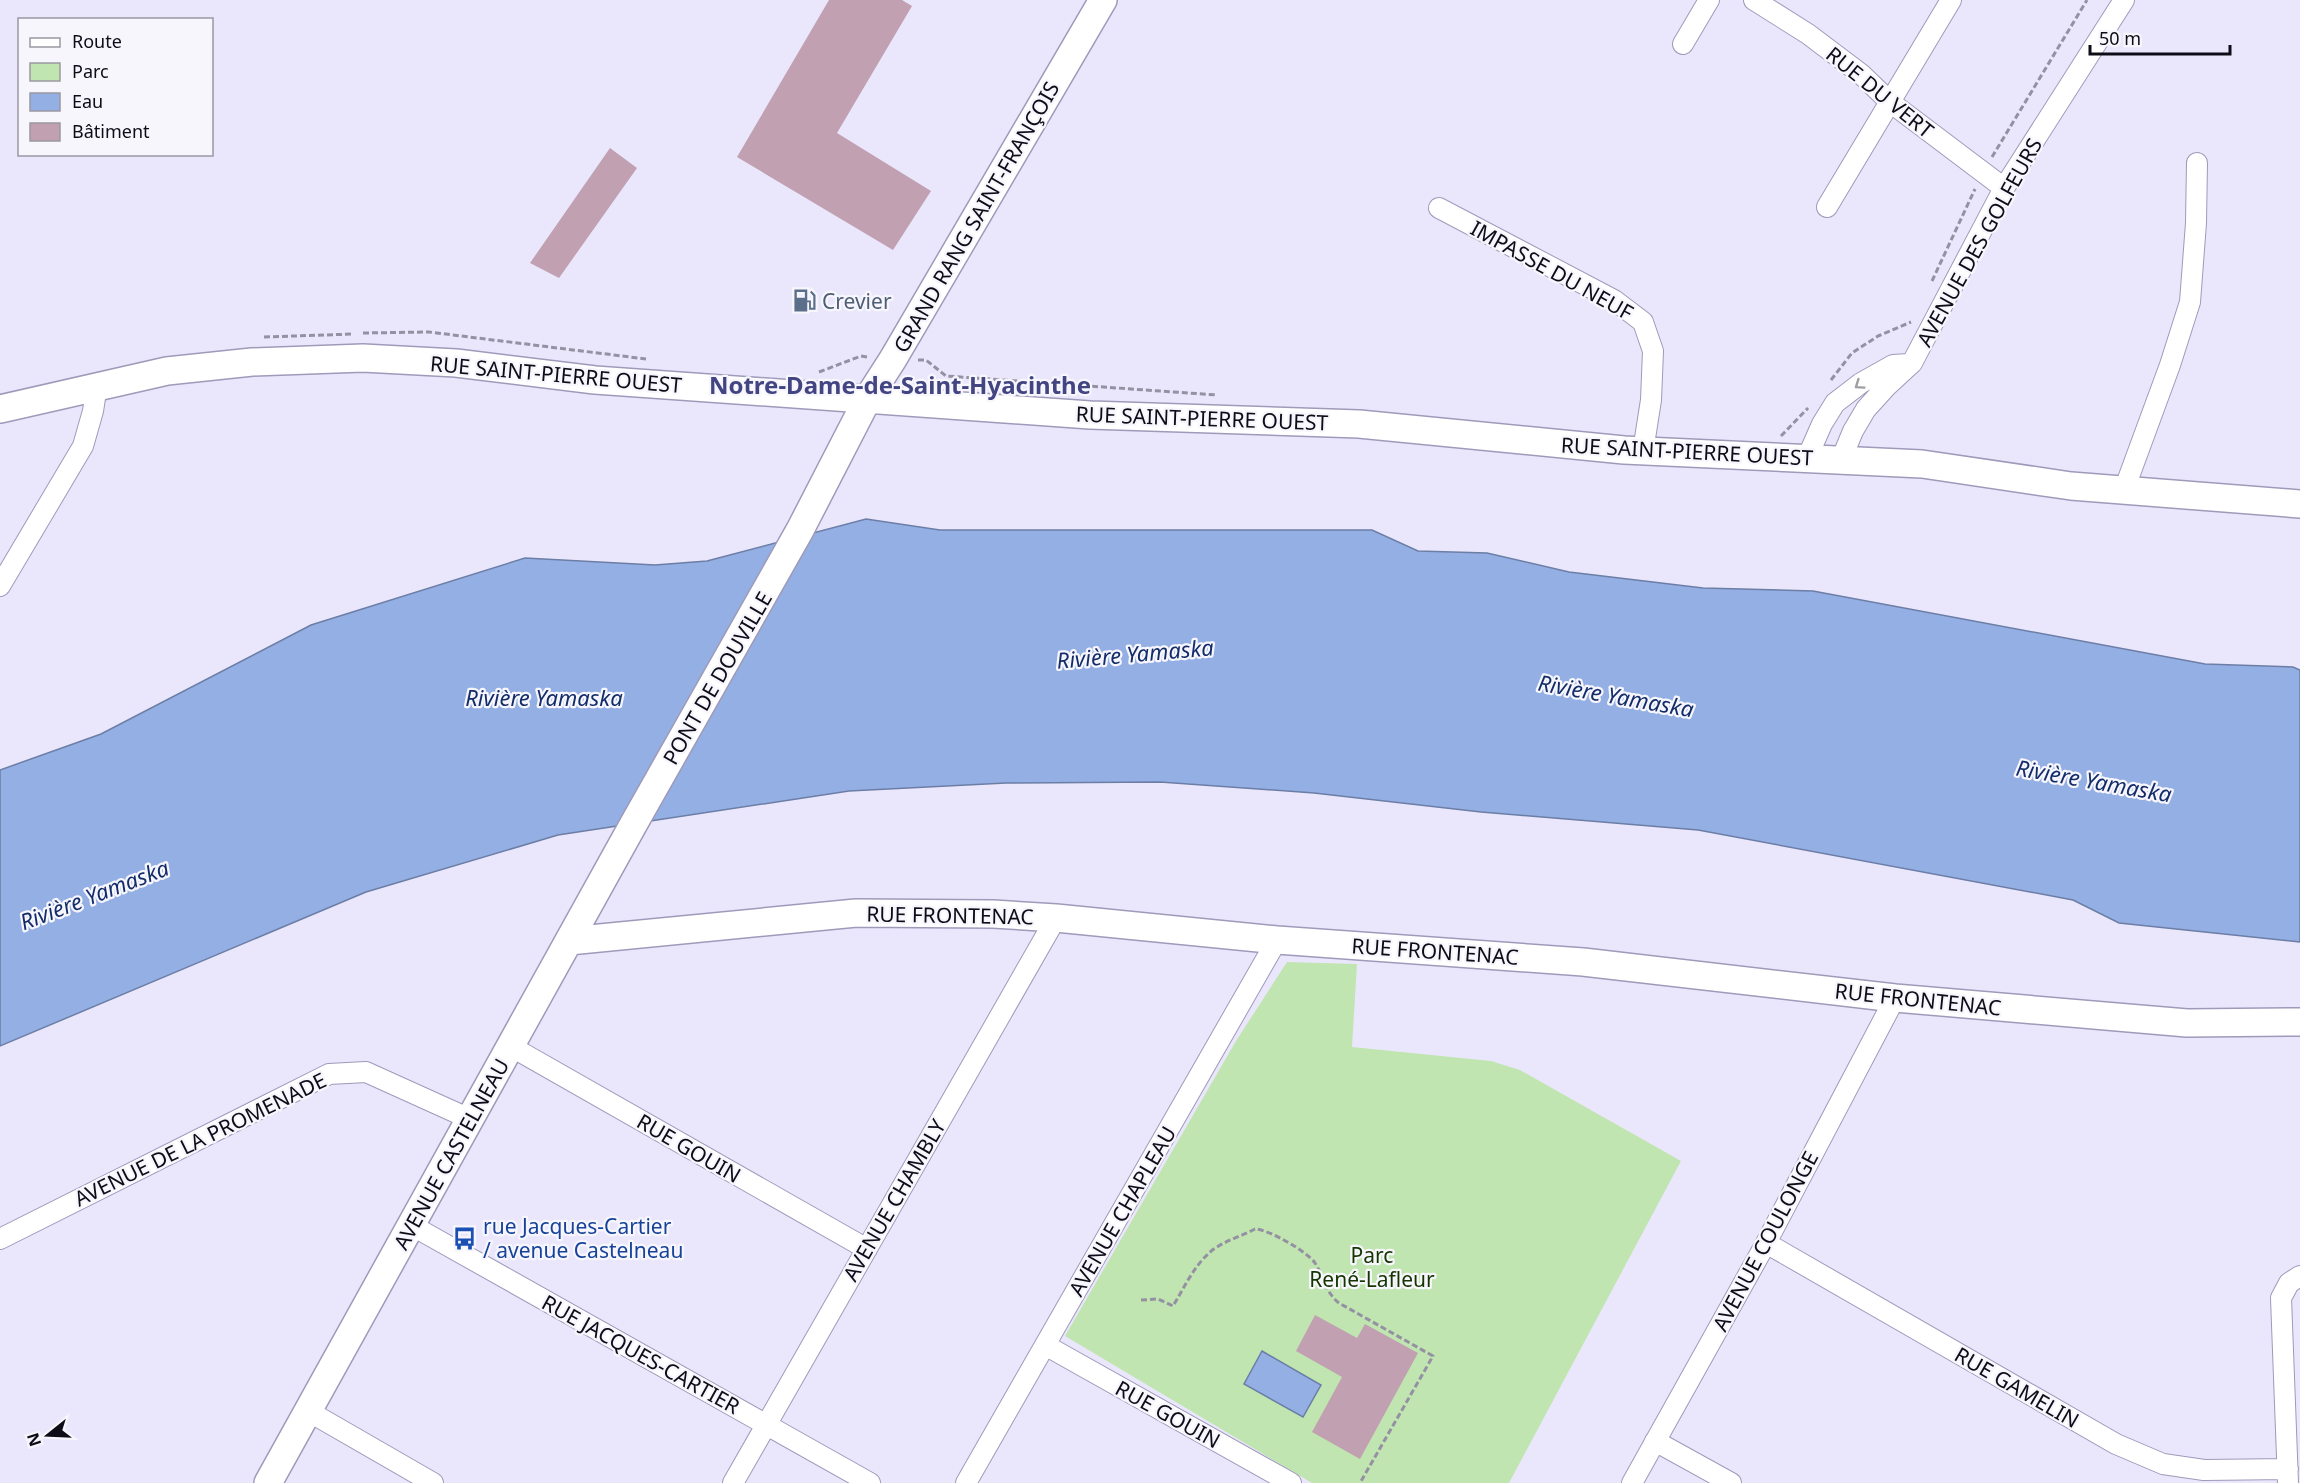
<svg xmlns="http://www.w3.org/2000/svg" width="2300" height="1483" viewBox="0 0 2300 1483" font-family="'Noto Sans',sans-serif">
<style>
.green{fill:#c1e5b0}
.water{fill:#94afe3;stroke:#6c7ea6;stroke-width:1.5}
.building{fill:#c1a0b2}
.lines{fill:none;stroke-linecap:round;stroke-linejoin:round}
.street-casing{stroke:#9e9aba;stroke-width:22}
.secondary-casing{stroke:#9e9aba;stroke-width:30}
.path{stroke:#9491a2;stroke-width:3;stroke-dasharray:6 3;stroke-linecap:butt}
.street{stroke:#fff;stroke-width:20}
.secondary{stroke:#fff;stroke-width:27}
.oneway{stroke:#9f9ea2}
.labels{text-anchor:middle;dominant-baseline:central;stroke-width:4.5;stroke-linejoin:round;paint-order:stroke}
.street-label{font-size:21px;fill:#0e0c17;stroke:#f7f6fd}
.service-label{font-size:21px;fill:#4e5e75;stroke:#f7f6fd;text-anchor:start}
.transit-label{font-size:21px;fill:#164399;stroke:#f7f6fd;text-anchor:start}
.park-label{font-size:21px;fill:#153500;stroke:#f7f6fd}
.water-label{font-size:22px;font-style:italic;fill:#122d69;stroke:#f7f6fd}
.quarter-label{font-size:24px;font-weight:bold;fill:#424582;stroke:#f7f6fd}
</style>
<rect width="100%" height="100%" fill="#eae7fc"/>
<!-- green -->
<path class="green" d="M1287 962 1357 964 1352 1047 1491 1061 1520 1070 1681 1161 1509 1483H1312L1065 1336 1236 1041Z"/>
<!-- water -->
<path class="water" d="M866 519 940 530H1372L1418 551 1487 553 1569 572 1703 588 1813 591 2205 664 2293 667 2300 670V942L2119 923 2073 900 1698 830 1481 812 1314 793 1160 782 1006 783 849 791 558 835 366 892 0 1046V770L101 734 311 625 525 558 655 565 707 561Z
M1262 1351 1321 1385 1303 1417 1244 1384Z"/>
<!-- building -->
<path class="building" d="M829 0H902L912 6 837 133 931 191 893 250 737 157Z
M610 148 637 168 559 278 530 263Z
M1315 1315 1357 1338 1365 1324 1418 1353 1360 1459 1312 1432 1342 1377 1296 1351Z"/>
<g class="lines">
<defs>
<path id="street" d="M1754 0 1808 34 1861 74 1890 102 2004 188
M1683 44 1709 0
M1827 207 1951 0
M1439 208 1614 300 1643 322 1653 351 1651 400 1643 451
M1807 458 1822 424 1835 403 1861 383 1893 365 1909 364
M1841 460 1853 431 1866 409 1886 387 1912 363 2004 188 2124 0
M2124 490 2170 365 2190 302 2196 223 2197 163
M0 586 83 446 93 411 97 385
M510 1046 867 1249
M411 1225 870 1483
M0 1239 329 1074 366 1072 470 1119
M1766 1243 2116 1444 2163 1464 2204 1470 2288 1469
M1045 1345 1291 1483
M308 1411 433 1483
M1655 1441 1731 1483
M733 1483 1056 918
M966 1483 1277 940
M1632 1483 1766 1243 1895 998
M2288 1483 2281 1298 2289 1283 2300 1276"/>
<path id="secondary" d="M0 409 167 371 252 362 363 358 456 363 595 380 1090 415 1359 424 1624 450 1922 464 2071 486 2300 504
M569 941 856 913 993 914 1056 918 1277 940 1583 962 1895 998 2187 1023 2300 1022
M268 1483 633 825 800 530 868 398 893 359 1103 0"/>
</defs>
<!-- street casing -->
<use href="#street" class="street-casing"/>
<!-- secondary casing -->
<use href="#secondary" class="secondary-casing"/>
<!-- path -->
<path class="path" d="M1992 157 2087 0
M1932 281 1975 189
M363 333 429 332 646 359
M264 337 354 334
M918 360H926L946 376 1217 395
M819 372 861 356 867 357
M1831 380 1852 353 1878 336 1911 322
M1781 436 1808 408
M1141 1300 1158 1299 1173 1306C1184 1288 1193 1268 1208 1254 1220 1242 1240 1237 1255 1229 1268 1229 1308 1252 1315 1263 1324 1277 1325 1292 1339 1303L1433 1356 1360 1483"/>
<!-- street -->
<use href="#street" class="street"/>
<!-- secondary -->
<use href="#secondary" class="secondary"/>
</g>
<!-- one-way arrows -->
<defs><path id="oneway-chevron" d="M-2-3.5L2.5 0L-2 3.5" fill="none" stroke-width="1.6" stroke-linecap="round" stroke-linejoin="round" transform="scale(1.5)"/></defs>
<use class="oneway" href="#oneway-chevron" transform="translate(1859 385) rotate(145)"/>
<!-- icons -->
<defs>
<symbol id="fuel-bare" viewBox="-9 -9 18 18"><path d="M-5.5-6h7V0h2V4h1.3V-2.5L3-4.5l.8-.8L6-3V5H2.5V1h-1V6h-7ZM-4.2-4.7v3.2H.2V-4.7Z" fill="#5c6f8a" stroke="#f7f6fd" stroke-width="2.5" paint-order="stroke"/></symbol>
<symbol id="bus-bare" viewBox="-9 -9 18 18"><path d="M-5-6H5V4H4V6H2V4H-2V6H-4V4H-5ZM-3.5-4V0h7V-4ZM-3.5 1.2v1.5H-2V1.2ZM2 1.2v1.5H3.5V1.2Z" fill="#1a4fb4" stroke="#f7f6fd" stroke-width="2.5" paint-order="stroke"/></symbol>
</defs>
<g fill-rule="evenodd">
<use href="#fuel-bare" x="788" y="284" width="33" height="33"/>
<use href="#bus-bare" x="448" y="1222" width="33" height="33"/>
</g>
<g class="labels">
<!-- street labels -->
<g class="street-label">
<text transform="translate(1880 92) rotate(39)">RUE DU VERT</text>
<text transform="translate(976 217) rotate(-60)">GRAND RANG SAINT-FRANÇOIS</text>
<text transform="translate(1979 242) rotate(-61)">AVENUE DES GOLFEURS</text>
<text transform="translate(1552 270) rotate(29)">IMPASSE DU NEUF</text>
<text transform="translate(556 374) rotate(5)">RUE SAINT-PIERRE OUEST</text>
<text transform="translate(1202 418) rotate(2)">RUE SAINT-PIERRE OUEST</text>
<text transform="translate(1687 451) rotate(3)">RUE SAINT-PIERRE OUEST</text>
<text transform="translate(717 678) rotate(-60)">PONT DE DOUVILLE</text>
<text transform="translate(950 915) rotate(1)">RUE FRONTENAC</text>
<text transform="translate(1435 951) rotate(4)">RUE FRONTENAC</text>
<text transform="translate(1918 999) rotate(6)">RUE FRONTENAC</text>
<text transform="translate(200 1139) rotate(-26)">AVENUE DE LA PROMENADE</text>
<text transform="translate(689 1148) rotate(30)">RUE GOUIN</text>
<text transform="translate(451 1154) rotate(-61)">AVENUE CASTELNEAU</text>
<text transform="translate(894 1200) rotate(-60)">AVENUE CHAMBLY</text>
<text transform="translate(1122 1211) rotate(-60)">AVENUE CHAPLEAU</text>
<text transform="translate(1765 1241) rotate(-62)">AVENUE COULONGE</text>
<text transform="translate(641 1354) rotate(29)">RUE JACQUES-CARTIER</text>
<text transform="translate(2017 1387) rotate(30)">RUE GAMELIN</text>
<text transform="translate(1168 1414) rotate(29)">RUE GOUIN</text>
</g>
<!-- service labels -->
<g class="service-label">
<text x="822" y="301">Crevier</text>
</g>
<!-- transit labels -->
<g class="transit-label">
<text x="483" y="1226">rue Jacques-Cartier<tspan x="483" dy="24">/ avenue Castelneau</tspan></text>
</g>
<!-- park labels -->
<g class="park-label">
<text x="1372" y="1255">Parc<tspan x="1372" dy="24">René-Lafleur</tspan></text>
</g>
<!-- water labels -->
<g class="water-label">
<text transform="translate(1135 653) rotate(-5)">Rivière Yamaska</text>
<text transform="translate(1616 695) rotate(10)">Rivière Yamaska</text>
<text x="544" y="697">Rivière Yamaska</text>
<text transform="translate(2094 780) rotate(10)">Rivière Yamaska</text>
<text transform="translate(94 894) rotate(-21)">Rivière Yamaska</text>
</g>
<!-- quarter labels -->
<g class="quarter-label">
<text x="900" y="384">Notre-Dame-de-Saint-Hyacinthe</text>
</g>
</g>
<!-- legend -->
<rect x="18" y="18" width="195" height="138" fill="#f7f6fd" stroke="#9a98a1" stroke-width="1.5"/>
<rect x="30" y="38" width="30" height="9" fill="#ffffff" stroke="#9a98a1" stroke-width="1.5"/>
<text x="72" y="48" font-size="18" fill="#0e0c17">Route</text>
<rect x="30" y="63" width="30" height="18" fill="#c1e5b0" stroke="#9a98a1" stroke-width="1.5"/>
<text x="72" y="78" font-size="18" fill="#0e0c17">Parc</text>
<rect x="30" y="93" width="30" height="18" fill="#94afe3" stroke="#9a98a1" stroke-width="1.5"/>
<text x="72" y="108" font-size="18" fill="#0e0c17">Eau</text>
<rect x="30" y="123" width="30" height="18" fill="#c1a0b2" stroke="#9a98a1" stroke-width="1.5"/>
<text x="72" y="138" font-size="18" fill="#0e0c17">Bâtiment</text>
<!-- north arrow -->
<g transform="translate(48 1435) rotate(252)" stroke="#f7f6fd" stroke-width="4.5" paint-order="stroke">
<path d="M0-4.5L10 22L0 15L-10 22Z" fill="#0e0c17"/>
<text y="-9" font-size="16" font-weight="bold" text-anchor="middle" fill="#0e0c17">N</text>
</g>
<!-- scale -->
<path d="M2090 45v9h140v-9" fill="none" stroke="#0e0c17" stroke-width="3"/>
<text x="2099" y="45" font-size="18" fill="#0e0c17" stroke="#f7f6fd" stroke-width="4.5" paint-order="stroke">50 m</text>
</svg>
